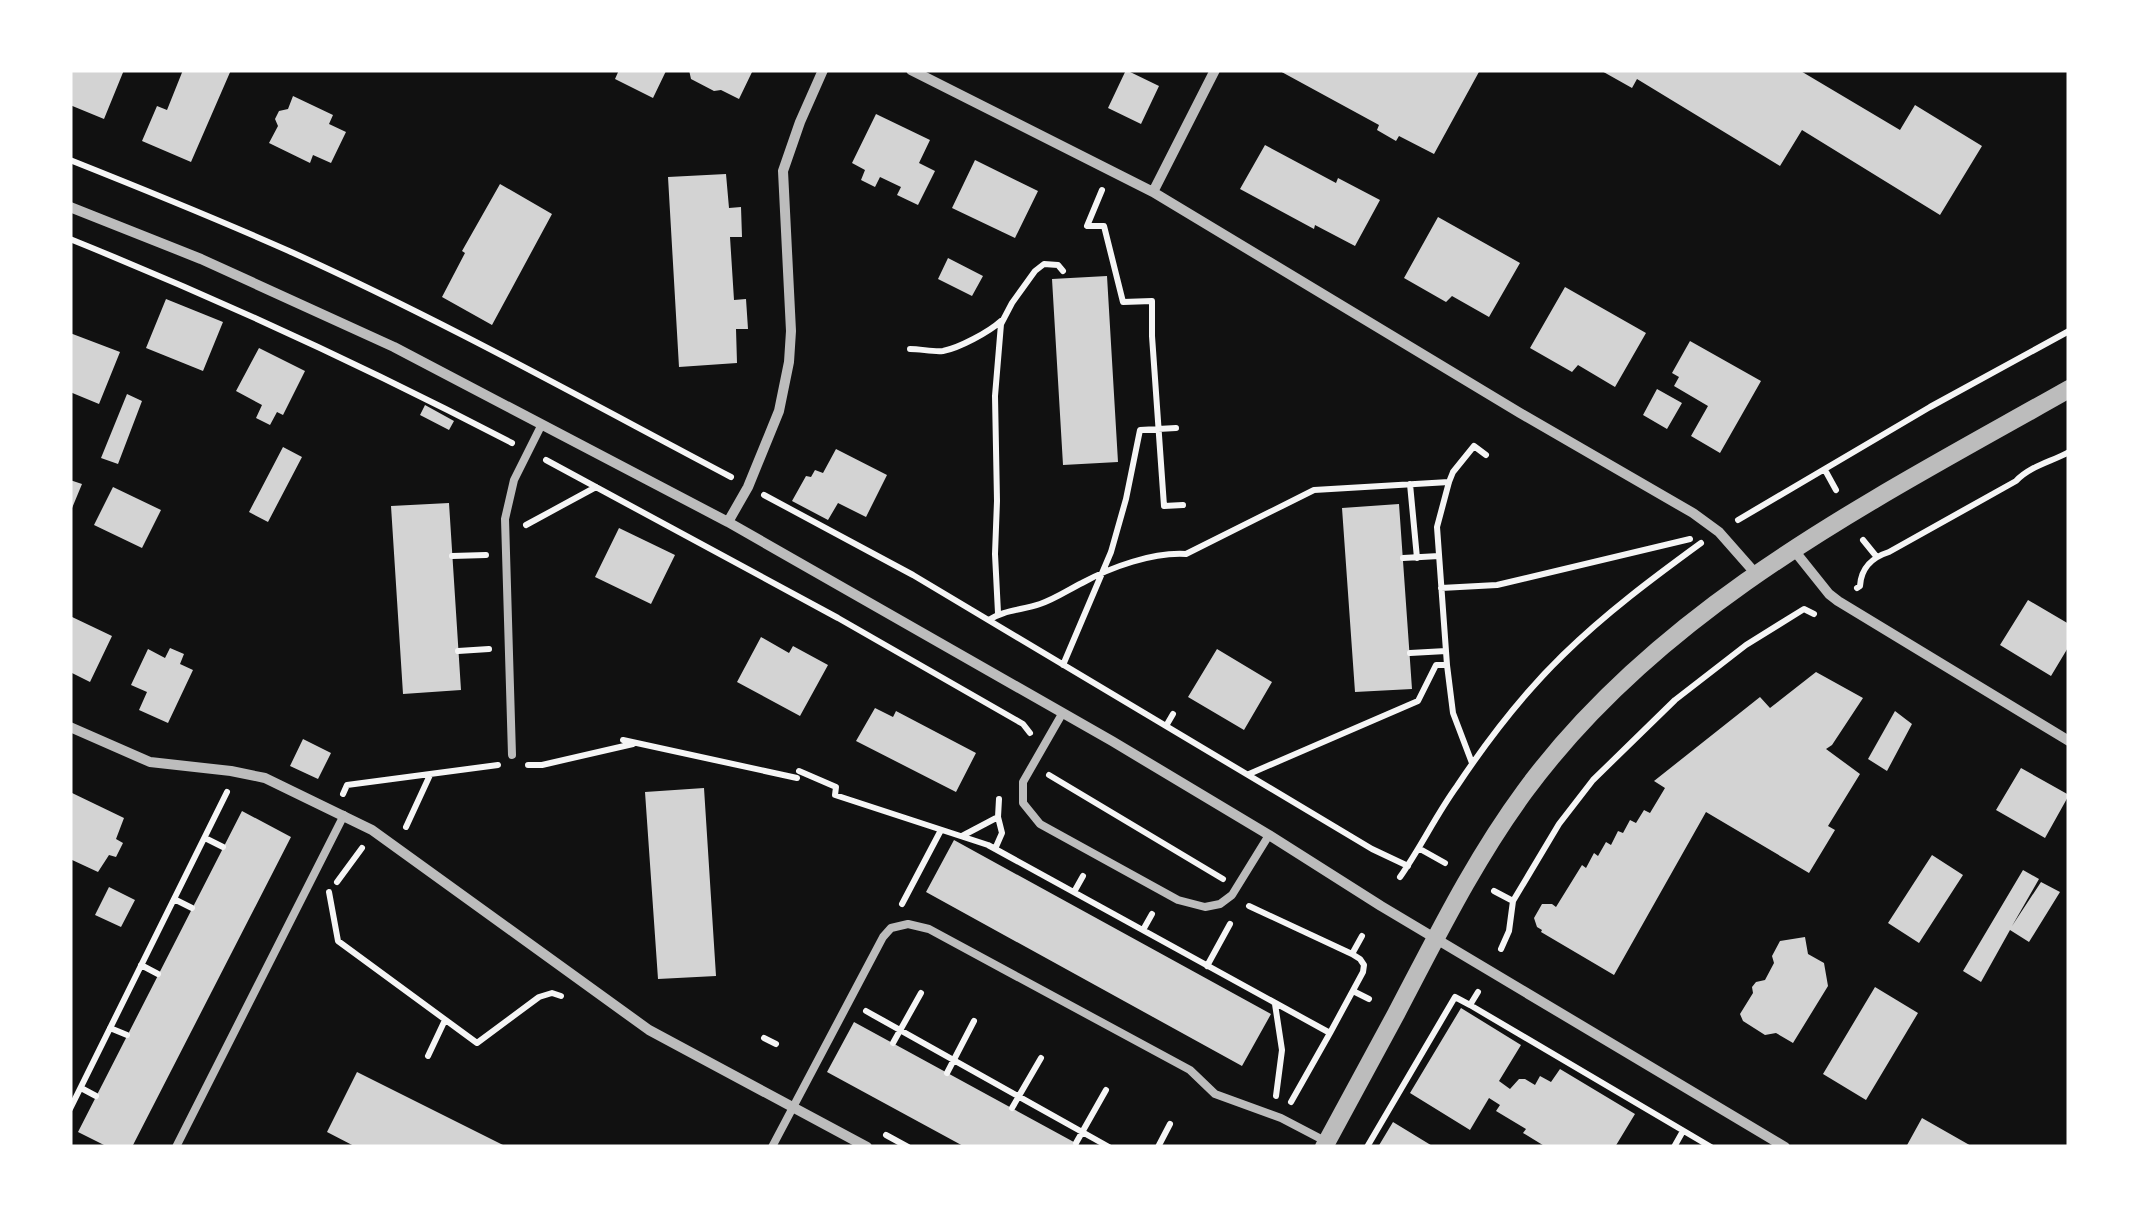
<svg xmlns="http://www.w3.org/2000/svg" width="2139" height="1217" viewBox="0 0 2139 1217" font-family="'Golos Text',sans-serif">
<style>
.building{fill:#d3d3d3}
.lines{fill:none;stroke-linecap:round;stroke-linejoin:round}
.path{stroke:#f5f5f5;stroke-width:6}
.service{stroke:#bcbcbc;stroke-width:8}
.minor{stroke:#bcbcbc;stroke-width:10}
.tertiary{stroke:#bcbcbc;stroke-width:18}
</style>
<rect width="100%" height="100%" fill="#111"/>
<!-- building -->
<path class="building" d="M70 70H124L104 119 70 105Z
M183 70H231L191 162 142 141 157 106 167 110Z
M619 70H664L666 71 653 98 615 79Z
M689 70H753L739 99 721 90 714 91 691 79Z
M1126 70 1159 86 1141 124 1108 108Z
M1278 70H1480L1434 154 1399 136 1396 141 1377 130 1379 125Z
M1600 70H1799L1900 130 1915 105 1982 146 1940 215 1802 130 1780 166 1637 79 1632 88Z
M293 96 333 115 329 124 346 132 331 163 313 155 310 163 269 143 278 126 275 119 279 111 288 109Z
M876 114 930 140 919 163 935 171 918 205 897 195 901 187 880 177 875 187 861 180 865 170 852 163Z
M1265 145 1336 183 1338 178 1380 200 1355 246 1315 225 1314 229 1240 189Z
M975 160 1038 191 1015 238 952 208Z
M726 174 729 208 741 207 742 237H730L734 300 746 299 748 329H736L737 363 679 367 668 177Z
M500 184 552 214 492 325 442 297 465 253 462 251Z
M1438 217 1520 263 1489 317 1452 296 1446 302 1404 278Z
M948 258 983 276 972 296 938 279Z
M1107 276 1118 462 1063 465 1052 279Z
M1565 287 1646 333 1615 387 1578 365 1572 372 1530 348Z
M166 299 223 322 203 371 146 348Z
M70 333 120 352 99 404 70 392Z
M1690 341 1761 381 1720 453 1691 436 1708 406 1674 386 1679 377 1672 373Z
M259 348 305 371 283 415 277 412 270 425 256 418 262 405 236 391Z
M1657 389 1682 403 1667 429 1643 415Z
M127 394 142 401 118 464 101 458Z
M425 405 454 421 449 430 420 415Z
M283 447 302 457 268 522 249 512Z
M836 449 887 475 866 517 838 503 828 520 792 501 806 476 811 477 815 470 823 473Z
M70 480 82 484 70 513Z
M113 487 161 510 142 548 94 525Z
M449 503 461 690 403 694 391 506Z
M1399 504 1412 689 1355 692 1342 508Z
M619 528 675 555 651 604 595 577Z
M2028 600 2069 624V646L2051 676 2000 645Z
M70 616 112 636 90 682 70 672Z
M761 637 789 653 793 646 828 665 800 716 737 682Z
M170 648 184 654 180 664 193 670 168 723 139 710 147 692 131 685 148 649 165 658Z
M1217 649 1272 682 1244 730 1188 697Z
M1816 672 1863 698 1832 745 1826 749 1860 774 1828 826 1835 830 1809 873 1706 812 1614 975 1541 932 1542 930 1537 927 1534 918 1542 904H1552L1556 907 1582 865 1586 868 1594 853 1598 856 1606 842 1611 845 1618 831 1623 833 1630 820 1636 823 1644 810 1650 813 1665 788 1654 781 1760 697 1770 708Z
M875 708 893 717 896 711 976 753 956 792 856 741Z
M1895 711 1912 724 1887 771 1868 759Z
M303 739 331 753 318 779 290 766Z
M2021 768 2069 795 2045 838 1996 810Z
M704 788 716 976 658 979 645 792Z
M70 792 124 818 116 839 123 843 116 857 109 855 98 872 70 859Z
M242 811 291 837 132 1147H108L78 1132Z
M954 840 1271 1014 1242 1066 926 892Z
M1932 855 1963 875 1919 943 1888 923Z
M2023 870 2039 879 2012 926 2041 882 2060 892 2029 942 2010 930 1981 982 1963 971Z
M109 887 135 900 121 927 95 915Z
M1805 937 1808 954 1824 963 1828 986 1793 1043 1776 1033 1765 1035 1743 1021 1740 1014 1753 993 1752 987 1756 982 1765 980 1774 963 1772 956 1780 941Z
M1875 987 1918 1013 1866 1100 1823 1074Z
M1461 1008 1521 1045 1499 1081 1510 1089 1519 1079H1525L1535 1085 1540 1076 1551 1082 1560 1069 1635 1114 1615 1147H1546L1523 1133 1526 1129 1496 1111 1500 1105 1489 1098 1470 1130 1410 1093Z
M854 1022 1083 1147H965L827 1072Z
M357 1072 507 1147H356L327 1132Z
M1922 1118 1973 1147H1906Z
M1393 1122 1434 1147H1378Z"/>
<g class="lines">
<!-- path -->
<path class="path" d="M70 160C143 189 217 219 289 251 440 319 585 400 731 477
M1102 190 1087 226H1104L1123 302 1152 301V336L1164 506 1183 505
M70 239C221 300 368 368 512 443
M910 349C921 349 933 352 943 351 959 348 989 332 1001 321
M546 460 838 618 1023 724 1030 733
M1825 470 1836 490
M1410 484 1417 558
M764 495 913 575 1372 849 1408 866
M1738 520 1930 407 2069 331
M526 525 596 487
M1863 540 1876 556
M452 556 486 555
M1403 558 1439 556
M1441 588 1497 585 1690 539
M1857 588 1860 586C1861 568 1873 557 1889 552L2016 481C2030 466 2051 462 2069 452
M998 613 995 554 997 501 995 396 1001 324 1012 303 1035 271 1044 264 1058 265 1063 271
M989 620C1003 610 1023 610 1040 604 1055 599 1068 590 1082 583 1111 567 1153 552 1186 554L1314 490 1449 482
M458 651 489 649
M1410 653 1446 651
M1063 665 1111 552 1126 499 1140 430 1176 428
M1447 665 1437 527 1449 482 1453 472 1474 446 1486 455
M1166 726 1173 714
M623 740 797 778
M528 765H542L633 744
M799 771 836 787 835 795 988 845 1330 1033 1363 972 1364 965 1360 959 1352 954 1362 936
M1249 774 1418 701 1436 665H1447L1453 713 1472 763
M1049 775 1223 879
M343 794 347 785 498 765
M998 817 999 799
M406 827 430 775
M962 836 998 817 1002 833 995 849
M205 838 223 847
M1420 849 1445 863
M1400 877C1421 847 1436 815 1457 786 1487 741 1525 692 1563 655 1606 613 1653 578 1701 543
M337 882 362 848
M1494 891 1513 901
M329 892 338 941 477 1043 539 997 552 993 561 996
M1074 892 1083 876
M174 899 192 908
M902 904 941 830
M1249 906 1352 954
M1143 930 1152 914
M1501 949 1509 931 1513 901 1559 824 1593 780 1675 700 1746 645 1804 609 1814 614
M141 965 158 974
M1207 966 1230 924
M1353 991 1369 999
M1275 1004 1282 1050 1276 1096
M1470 1005 1711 1147
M866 1011 1109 1147
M110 1028 127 1035
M764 1038 776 1044
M893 1043 921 993
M428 1056 445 1020
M947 1073 974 1021
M81 1088 96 1096
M1291 1102 1330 1033
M1012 1108 1041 1058
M70 1109 227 792
M886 1135 908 1147
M1076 1143 1106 1090
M1158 1147 1170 1124
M1367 1147 1455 997 1470 1005 1478 992
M1674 1147 1683 1131"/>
<!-- service -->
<path class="service" d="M1062 714 1023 782V803L1040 824 1178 900 1205 907 1220 904 1232 895 1269 835
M512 755 505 519 514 480 541 426
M176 1147 344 815
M772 1147 883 937 891 928 908 924 929 929 1190 1070 1215 1094 1281 1118 1325 1141"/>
<!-- minor -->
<path class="minor" d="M911 70 1153 192 1520 413 1693 513 1719 532 1756 574
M1153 192 1215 70
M70 207 201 259 394 347 728 522 1112 741 1269 835 1381 906 1785 1147
M728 522 748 487 779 411 789 362 791 331 783 171 800 122 823 70
M1793 549 1829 594 1838 601 2069 741
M70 727 150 762 231 771 265 778 372 830 649 1030 867 1147"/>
<!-- tertiary -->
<path class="tertiary" d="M1324 1147C1348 1103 1372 1058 1396 1014 1436 938 1474 860 1525 791 1662 605 1873 500 2069 389"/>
</g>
<!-- border -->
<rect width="2139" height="1217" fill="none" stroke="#ffffff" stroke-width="145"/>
</svg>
